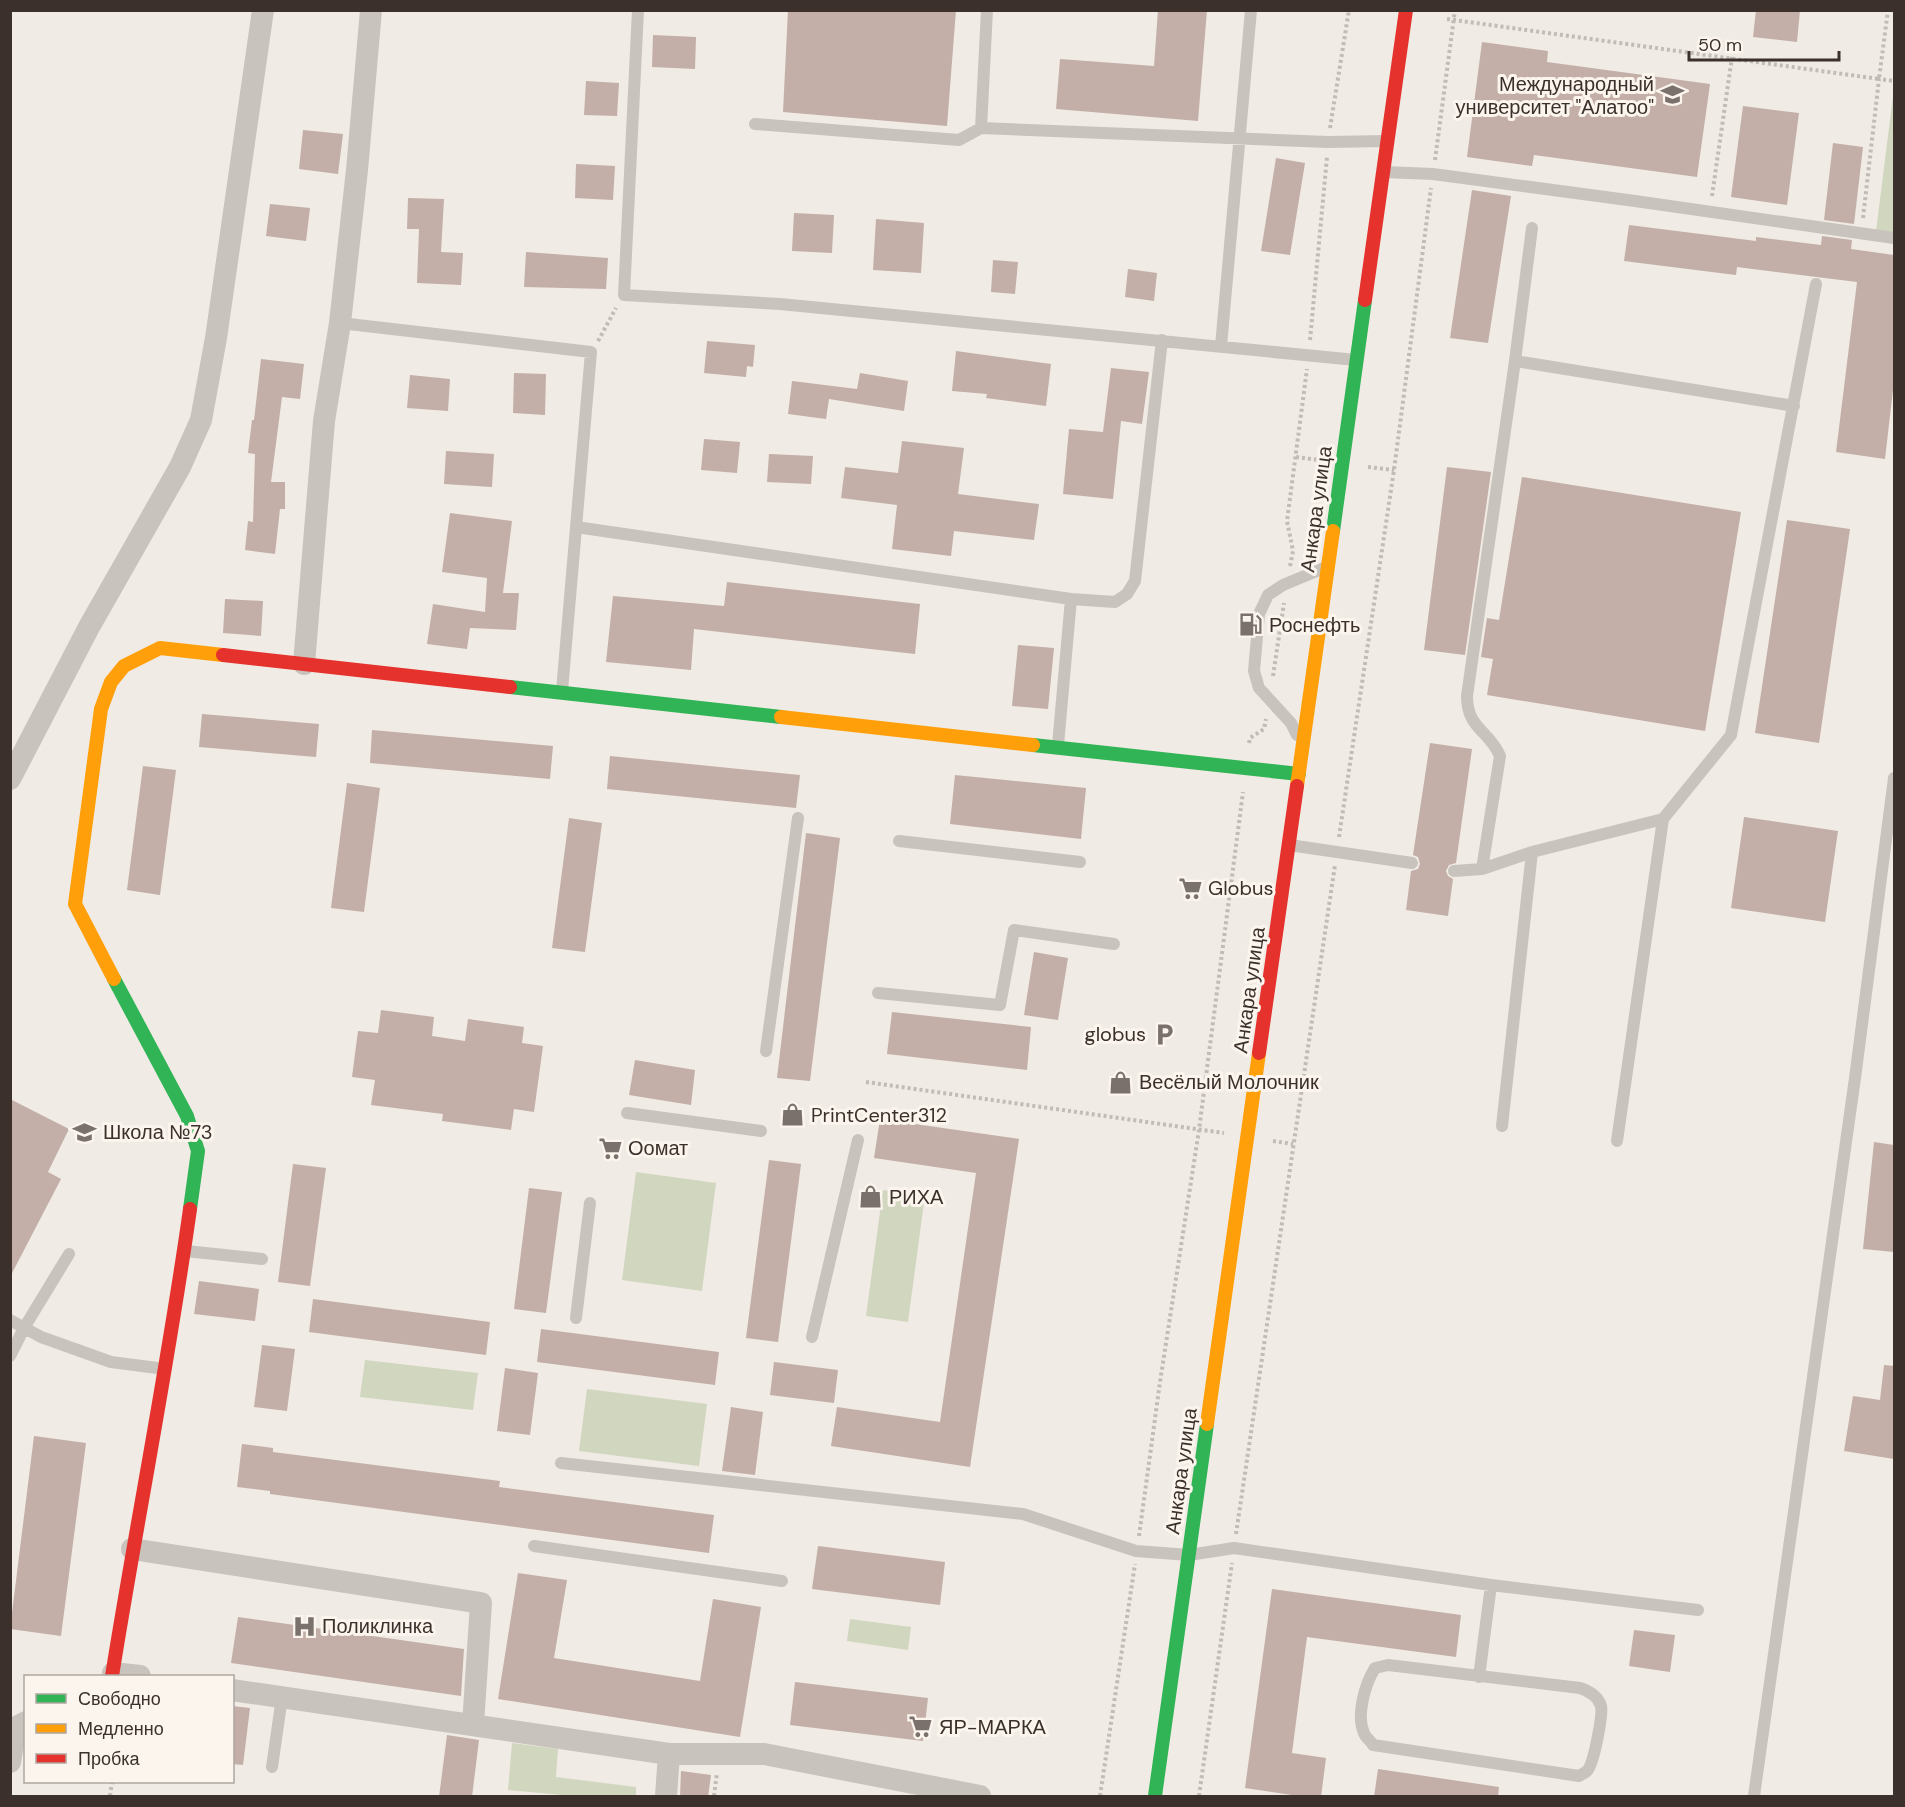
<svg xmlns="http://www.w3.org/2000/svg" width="1905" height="1807" viewBox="0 0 1905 1807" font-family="'DM Sans',sans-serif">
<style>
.green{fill:#d1d6bf}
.building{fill:#c3afa7}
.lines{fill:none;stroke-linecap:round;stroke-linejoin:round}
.path{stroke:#c2bbb6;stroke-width:4;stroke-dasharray:3 3;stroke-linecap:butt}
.lane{stroke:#c9c3be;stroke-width:12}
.street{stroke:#c9c3be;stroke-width:22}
.fast{stroke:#30b455;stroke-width:14}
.slow{stroke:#ff9f0a;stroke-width:14}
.jam{stroke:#e5322d;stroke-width:14}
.labels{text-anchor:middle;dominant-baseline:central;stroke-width:6;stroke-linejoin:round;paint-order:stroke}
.poi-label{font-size:20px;fill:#3b302b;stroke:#fbf5ee;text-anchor:start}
.street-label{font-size:20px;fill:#3b302b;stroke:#fbf5ee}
</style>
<rect width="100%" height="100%" fill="#f0ebe5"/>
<!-- green -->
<path class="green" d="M1893 96H1894V234L1876 231Z
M636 1172 716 1183 702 1291 622 1280Z
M883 1190 925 1195 908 1322 866 1316Z
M365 1360 478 1373 473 1410 360 1397Z
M587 1389 707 1404 699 1466 579 1451Z
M850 1619 911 1627 908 1650 847 1641Z
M512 1743 558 1749 556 1777 636 1787V1796H573L508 1790Z"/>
<!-- building -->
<path class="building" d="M788 10H956L947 126 783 112Z
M1158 10H1207L1198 121 1056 109 1060 59 1154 66Z
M1756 10H1800L1797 42 1753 37Z
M653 35 696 37 695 69 652 67Z
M1482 42 1548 51 1547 62 1710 84 1697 177 1534 155 1532 166 1467 157Z
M586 81 619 83 617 116 584 115Z
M1743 106 1799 113 1787 205 1731 197Z
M303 130 343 134 338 174 299 169Z
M1833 143 1863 147 1854 224 1824 220Z
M1276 158 1305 163 1290 255 1261 251Z
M576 164 615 166 613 200 575 198Z
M1472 190 1511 196 1488 343 1450 338Z
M408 198 444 199 441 252 463 253 461 285 417 283 419 229H407Z
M270 204 310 208 306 241 266 236Z
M794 213 834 215 832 253 792 251Z
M876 219 924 223 921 273 873 270Z
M1629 225 1756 241V237L1821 245 1822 236 1852 240 1851 249 1894 255V381L1885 459 1836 452 1857 282 1737 267 1736 275 1624 261Z
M526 252 608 258 606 289 524 287Z
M993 260 1018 262 1015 294 991 292Z
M1128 269 1157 273 1154 301 1125 297Z
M707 341 755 345 753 367 747 366 746 377 704 373Z
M956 351 1051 364 1046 406 986 398 987 394 952 391Z
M261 359 304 364 300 399 282 397 271 482H285V509H280L275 554 245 550 248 521 253 522 255 454 248 453 252 420H254Z
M1111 368 1149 372 1142 424 1121 421 1113 499 1063 494 1069 429 1103 432Z
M514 373 546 374 545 415 513 413Z
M860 373 908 381 904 411 829 399 826 419 788 414 792 381 857 389Z
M410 375 450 379 448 411 407 408Z
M704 439 740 442 737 473 701 470Z
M902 441 964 448 958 494 1039 504 1034 540 954 531 951 556 892 549 897 505 841 498 845 467 898 473Z
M446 451 494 454 492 487 444 484Z
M769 454 813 456 811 484 767 482Z
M1447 467 1491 472 1465 655 1424 650Z
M1522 477 1741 512 1705 731 1487 695 1493 659 1481 657 1487 618 1499 620Z
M450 513 512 521 503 593H519L516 630 470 628 467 649 427 644 433 604 485 612 487 578 442 572Z
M1787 520 1850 529 1819 743 1755 733Z
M727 582 920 604 915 654 694 629 691 670 606 662 613 596 724 606Z
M225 599 263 601 261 636 223 633Z
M1018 645 1054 648 1048 709 1012 706Z
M202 714 319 724 316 757 199 747Z
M372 730 553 746 550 779 370 763Z
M1430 743 1472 749 1456 863 1449 865 1446 871 1448 876 1453 879 1448 916 1406 910 1411 871 1418 869 1420 864 1418 857 1413 855Z
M610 756 800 775 796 808 607 789Z
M143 766 176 770 160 895 127 890Z
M955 775 1086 788 1081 839 950 824Z
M347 783 380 788 364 912 331 908Z
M1744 817 1838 831 1825 922 1731 908Z
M569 818 602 823 585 952 552 948Z
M806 833 840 838 810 1081 777 1078Z
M1034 952 1068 958 1058 1020 1024 1015Z
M381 1010 434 1017 432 1036 465 1041 468 1019 524 1027 522 1043 543 1046 534 1112 514 1109 511 1130 442 1121 443 1114 371 1105 375 1080 352 1077 358 1031 378 1033Z
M892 1012 1031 1027 1027 1070 887 1054Z
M635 1060 695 1070 691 1105 629 1095Z
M10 1099 69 1129 48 1172 61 1179 10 1277Z
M880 1119 1019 1139 970 1467 831 1446 837 1407 940 1422 976 1173 874 1158Z
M1874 1142 1894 1145V1252L1863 1249Z
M769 1160 801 1164 778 1342 746 1338Z
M293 1164 326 1168 310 1286 278 1282Z
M529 1188 562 1192 546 1313 514 1309Z
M199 1281 259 1289 255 1321 194 1314Z
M313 1299 490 1322 486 1355 309 1332Z
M541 1329 719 1352 715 1385 537 1362Z
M262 1345 295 1349 287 1411 254 1407Z
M774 1362 838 1370 834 1403 770 1395Z
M1884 1365 1894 1366V1459L1844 1451 1853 1396 1880 1400Z
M505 1368 538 1373 530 1435 497 1431Z
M731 1407 763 1412 755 1475 722 1471Z
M34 1436 86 1443 61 1636 10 1629Z
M242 1444 273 1448V1452L500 1481 499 1487 714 1515 709 1553 270 1494V1491L237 1487Z
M818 1546 945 1562 940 1605 812 1589Z
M518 1573 567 1580 554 1658 700 1681 713 1599 761 1607 740 1737 498 1699Z
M1272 1589 1461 1615 1456 1657 1307 1637 1292 1753 1326 1758 1321 1797H1305L1245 1788Z
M238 1617 464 1649 461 1696 231 1663Z
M1634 1630 1675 1635 1670 1672 1629 1666Z
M795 1682 928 1698 923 1741 790 1725Z
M232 1706 250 1708 243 1765 232 1764Z
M447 1735 479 1740 472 1797H439Z
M1378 1769 1499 1787 1498 1797H1374Z
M681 1771 711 1775 708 1797H680Z"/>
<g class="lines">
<!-- path -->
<path class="path" d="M1447 19 1879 79 1888 10
M1330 128 1349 10
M1435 160 1455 10
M1712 196 1732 57
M1863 218 1879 79 1894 81
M1310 340 1327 157
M598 341 616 308
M1296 457 1319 460
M1368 467 1394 470
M1290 566 1293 551 1287 521 1307 369
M1273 676 1284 603
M1249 743 1250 738 1264 729 1266 719
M1339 837 1394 470 1431 188
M866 1082 1224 1133
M1273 1141 1293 1144
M1236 1534 1335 865
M1139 1536 1160 1382 1199 1130 1243 792
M110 1796 112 1782
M714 1796 717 1773
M1100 1796 1135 1564
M1199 1796 1232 1563"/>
<!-- lane -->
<path class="lane" d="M638 10 624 295 780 304 1356 360
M755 124 959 140 981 128 1328 142 1386 141
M981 128 987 10
M1384 172 1433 174 1635 201 1894 238
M340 323 591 352 562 691
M1221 346 1251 10
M1515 361 1794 406
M576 527 1071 599 1058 745
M1071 599 1115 602 1127 594 1135 581 1162 340
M1297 735 1291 723 1259 688 1254 671 1259 614 1268 595 1283 585 1324 568
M899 841 1080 862
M1289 845 1412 863
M1482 869 1500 756C1489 730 1467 729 1467 696L1515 361 1532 228
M1454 871 1482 869 1532 852 1663 819 1731 735 1816 284
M878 993 1000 1005 1014 930 1114 944
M766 1051 798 818
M627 1113 761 1131
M1502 1126 1532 852
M1617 1141 1663 819
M186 1251 262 1259
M576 1318 590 1203
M10 1320 41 1337 111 1362 165 1369
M812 1337 858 1140
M10 1356 24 1328 69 1254
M561 1463 1023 1514 1136 1551 1189 1555 1234 1548 1491 1585 1698 1610
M534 1546 782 1581
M1388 1665 1580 1688C1589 1691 1598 1696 1601 1706 1603 1714 1594 1764 1587 1771 1585 1773 1582 1774 1579 1776L1373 1745C1371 1741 1365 1737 1364 1733 1356 1715 1365 1684 1375 1668Z
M1479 1677 1491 1585
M272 1767 282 1697
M1754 1796 1855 1078 1894 778"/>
<!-- street -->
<path class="street" d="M304 664 324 421 340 323 357 170 371 10
M10 779 89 627 180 467 201 420 216 338 263 10
M132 1549 481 1603 473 1725
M113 1673 140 1676
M232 1690 669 1754H764L980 1796
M10 1762 16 1727 26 1722
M666 1796 669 1754"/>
<!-- fast -->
<path class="fast" d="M1333 531 1365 300
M510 687 781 717
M1033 745 1299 774
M114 979 187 1116 198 1151 190 1209
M1155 1796 1207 1424"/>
<!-- slow -->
<path class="slow" d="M781 717 1033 745
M1297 786 1333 531
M114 979 75 904 101 709 111 682 124 666 160 648 223 655
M1207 1424 1259 1053"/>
<!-- jam -->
<path class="jam" d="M1365 300 1406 10
M223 655 510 687
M1259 1053 1297 786
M112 1676C137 1520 168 1366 190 1209"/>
</g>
<!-- icons -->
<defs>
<symbol id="university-bare" viewBox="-9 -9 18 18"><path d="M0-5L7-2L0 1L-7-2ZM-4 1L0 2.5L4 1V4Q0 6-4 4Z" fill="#7a716c" stroke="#fbf5ee" stroke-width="2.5" paint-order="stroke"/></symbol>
<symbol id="fuel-bare" viewBox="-9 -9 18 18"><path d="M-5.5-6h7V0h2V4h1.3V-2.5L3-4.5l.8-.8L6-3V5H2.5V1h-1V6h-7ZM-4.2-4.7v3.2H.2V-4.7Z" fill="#7a716c" stroke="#fbf5ee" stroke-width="2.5" paint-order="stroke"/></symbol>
<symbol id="supermarket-bare" viewBox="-9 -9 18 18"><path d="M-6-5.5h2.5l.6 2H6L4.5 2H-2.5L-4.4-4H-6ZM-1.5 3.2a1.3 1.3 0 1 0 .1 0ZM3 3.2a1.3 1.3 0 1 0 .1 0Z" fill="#7a716c" stroke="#fbf5ee" stroke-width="2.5" paint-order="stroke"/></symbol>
<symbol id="parking-bare" viewBox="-9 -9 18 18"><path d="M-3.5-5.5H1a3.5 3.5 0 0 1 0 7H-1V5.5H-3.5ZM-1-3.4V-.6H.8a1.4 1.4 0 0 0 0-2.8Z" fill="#7a716c" stroke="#fbf5ee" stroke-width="2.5" paint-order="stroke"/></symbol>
<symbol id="shop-bare" viewBox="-9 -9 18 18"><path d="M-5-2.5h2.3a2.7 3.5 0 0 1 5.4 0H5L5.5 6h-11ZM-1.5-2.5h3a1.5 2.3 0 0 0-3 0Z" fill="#7a716c" stroke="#fbf5ee" stroke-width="2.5" paint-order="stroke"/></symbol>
<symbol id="school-bare" viewBox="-9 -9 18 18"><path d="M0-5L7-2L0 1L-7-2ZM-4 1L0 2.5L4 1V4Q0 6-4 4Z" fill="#7a716c" stroke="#fbf5ee" stroke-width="2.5" paint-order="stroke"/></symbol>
<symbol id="hospital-bare" viewBox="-9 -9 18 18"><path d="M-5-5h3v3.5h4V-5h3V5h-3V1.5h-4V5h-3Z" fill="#7a716c" stroke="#fbf5ee" stroke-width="2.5" paint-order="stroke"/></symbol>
</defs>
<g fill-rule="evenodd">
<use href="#university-bare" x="1656" y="78" width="33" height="33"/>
<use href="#fuel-bare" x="1234" y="608" width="33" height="33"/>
<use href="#supermarket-bare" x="1174" y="872" width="33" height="33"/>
<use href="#parking-bare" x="1148" y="1018" width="33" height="33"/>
<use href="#shop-bare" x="1104" y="1066" width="33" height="33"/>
<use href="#shop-bare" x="776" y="1098" width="33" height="33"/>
<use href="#school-bare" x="68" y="1116" width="33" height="33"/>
<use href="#supermarket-bare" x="594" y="1132" width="33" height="33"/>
<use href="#shop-bare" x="854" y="1180" width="33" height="33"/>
<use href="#hospital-bare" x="288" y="1610" width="33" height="33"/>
<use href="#supermarket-bare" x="904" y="1710" width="33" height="33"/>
</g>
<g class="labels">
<!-- poi labels -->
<g class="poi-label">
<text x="1654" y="84" text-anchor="end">Международный<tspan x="1654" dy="23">университет "Алатоо"</tspan></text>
<text x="1269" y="625">Роснефть</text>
<text x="1208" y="888">Globus</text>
<text x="1146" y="1034" text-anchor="end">globus</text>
<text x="1139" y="1082">Весёлый Молочник</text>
<text x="811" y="1115">PrintCenter312</text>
<text x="103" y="1132">Школа №73</text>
<text x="628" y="1148">Оомат</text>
<text x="889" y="1197">РИХА</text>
<text x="322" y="1626">Поликлинка</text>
<text x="939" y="1727">ЯР-МАРКА</text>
</g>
<!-- street labels -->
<g class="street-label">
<text transform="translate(1316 509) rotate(-82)">Анкара улица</text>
<text transform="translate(1249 990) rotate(-82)">Анкара улица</text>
<text transform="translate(1181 1471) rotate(-82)">Анкара улица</text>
</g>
</g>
<!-- border -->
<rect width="1905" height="1807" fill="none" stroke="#3b302b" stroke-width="24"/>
<!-- legend -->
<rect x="24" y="1675" width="210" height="108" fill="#fbf5ee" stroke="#aea6a0" stroke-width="1.5"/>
<rect x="36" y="1694" width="30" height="9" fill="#30b455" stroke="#aea6a0" stroke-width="1.5"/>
<text x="78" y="1705" font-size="18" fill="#3b302b">Свободно</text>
<rect x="36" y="1724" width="30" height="9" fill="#ff9f0a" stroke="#aea6a0" stroke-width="1.5"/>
<text x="78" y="1735" font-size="18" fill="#3b302b">Медленно</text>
<rect x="36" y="1754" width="30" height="9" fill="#e5322d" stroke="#aea6a0" stroke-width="1.5"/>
<text x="78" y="1765" font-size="18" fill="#3b302b">Пробка</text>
<!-- scale -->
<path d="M1689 51v9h150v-9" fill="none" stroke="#3b302b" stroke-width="3"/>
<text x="1698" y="51" font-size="18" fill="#3b302b" stroke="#fbf5ee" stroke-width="4.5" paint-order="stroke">50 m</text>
</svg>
